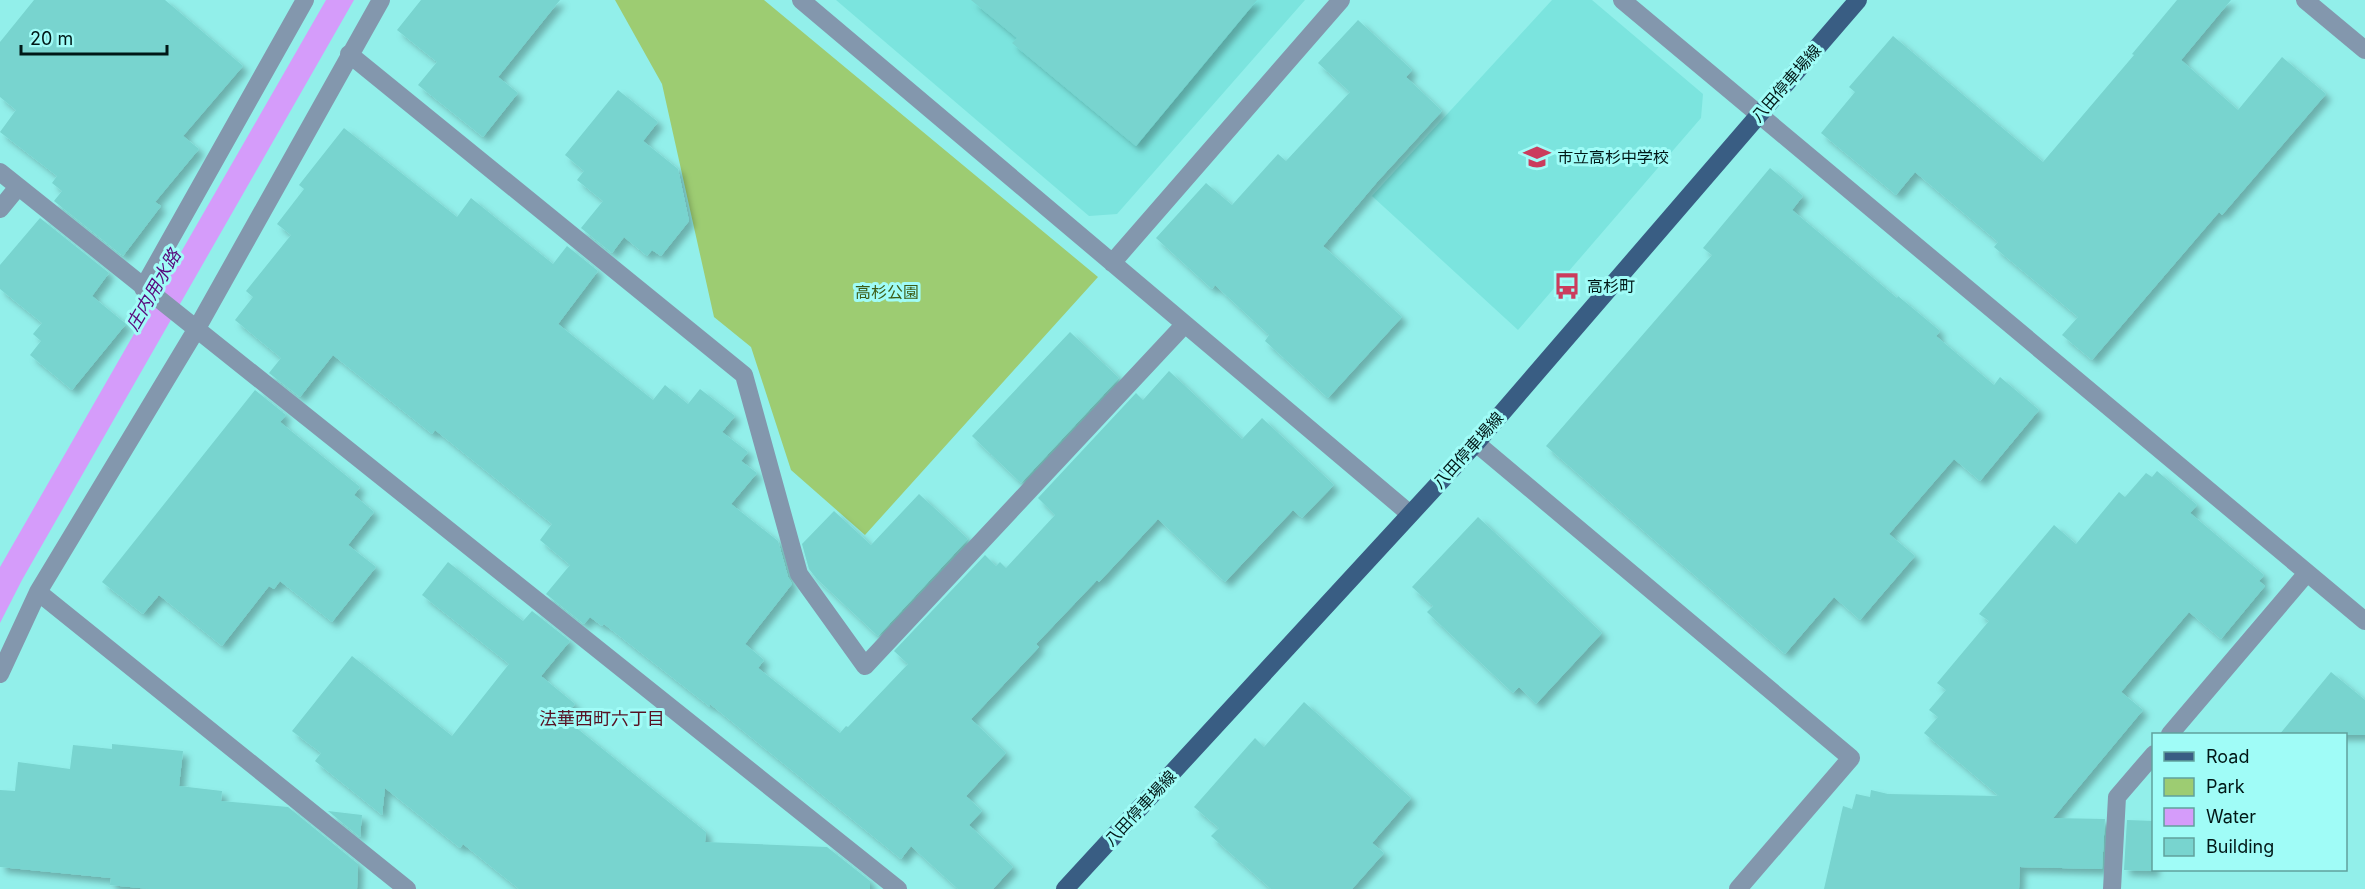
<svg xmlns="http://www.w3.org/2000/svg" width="2365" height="889" viewBox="0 0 2365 889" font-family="Inter,'Noto Sans JP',sans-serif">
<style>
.built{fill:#7be4de}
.green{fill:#9dcc72}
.water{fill:#d59cfa}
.building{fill:#78d4cf;filter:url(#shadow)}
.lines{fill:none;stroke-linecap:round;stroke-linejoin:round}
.minor{stroke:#8397ad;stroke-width:18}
.major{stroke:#395d83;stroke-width:18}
.labels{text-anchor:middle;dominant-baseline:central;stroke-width:6;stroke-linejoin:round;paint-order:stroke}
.street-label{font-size:16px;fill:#001817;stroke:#a0fcf7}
.poi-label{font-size:16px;fill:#001817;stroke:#a0fcf7;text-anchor:start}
.park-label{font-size:16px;fill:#3d5d18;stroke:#a0fcf7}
.water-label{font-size:18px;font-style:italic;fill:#59087c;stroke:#a0fcf7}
.neighbourhood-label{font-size:18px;fill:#571223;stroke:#a0fcf7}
</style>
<defs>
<filter id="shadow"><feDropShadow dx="5.5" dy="5.5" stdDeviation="3" flood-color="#0004"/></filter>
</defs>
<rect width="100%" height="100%" fill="#92efea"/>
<!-- built -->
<path class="built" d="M836 0H1305L1117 214 1089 216Z
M1552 0H1592L1703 94 1701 118 1518 330 1372 196Z"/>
<!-- green -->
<path class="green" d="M615 0H764L1098 277 865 535 791 470 751 347 714 317 662 84Z"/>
<!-- water -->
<path class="water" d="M326 0H354L22 580 0 623V567Z"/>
<!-- building -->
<path class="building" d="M34 0H165L243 66 183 136 199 149 155 202 161 206 123 256 54 201 62 191 52 183 57 176 0 132 16 110 0 97V42Z
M421 0H560L498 77 518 93 483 137 418 85 437 62 397 30Z
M971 0H1257L1136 146 1012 43 1017 38Z
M2177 0H2231L2181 60 2238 110 2282 57 2326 94 2222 215 2219 212 2092 360 2062 335 2078 317 1994 247 1998 242 1915 172 1896 195 1821 133 1855 92 1849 87 1893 36 2043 162 2134 55 2132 54Z
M1358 20 1412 70 1406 77 1442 111 1377 182 1323 246 1402 317 1328 398 1265 341 1269 335 1215 285 1212 289 1156 238 1206 183 1232 205 1278 154 1286 161 1350 92 1318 63Z
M618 90 658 122 643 141 678 169 689 221 661 256 652 250 647 256 624 237 612 253 581 228 603 201 577 180 584 171 565 155Z
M344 128 457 217 471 198 553 264 567 246 598 271 558 324 653 400 665 385 688 404 700 389 735 416 722 432 748 452 741 461 757 473 731 504 778 541 788 577 792 584 745 644 764 660 758 668 840 733 846 726 848 727 908 664 894 651 985 555 996 566 1000 562 1006 568 1055 515 1038 498 1136 393 1143 400 1169 371 1242 439 1262 418 1334 485 1302 518 1293 510 1225 582 1158 519 1099 582 1097 580 1036 644 1039 647 971 719 1006 753 966 796 982 811 969 825 1013 867 993 889H958L911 846 901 859 710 704V707L604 624 602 626 590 617 584 624 546 594 570 565 540 540 552 524 435 430 432 434 333 355 300 397 269 373 281 358 235 320 253 297 246 291 291 235 277 224 304 189 299 185Z
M1770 168 1803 196 1792 210 1897 298 1898 296 1940 331 1936 336 1994 385 2000 377 2039 410 1980 481 1954 459 1889 534 1915 556 1860 620 1834 597 1785 654 1546 446 1712 255 1703 248Z
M40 218 109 273 92 296 126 324 72 390 30 355 41 341 33 334 42 323 0 289V265Z
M1070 332 1119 378 1021 483 972 436Z
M255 390 286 415 280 422 360 487 354 495 374 512 348 545 376 567 332 622 280 581 274 589 269 586 222 646 159 595 143 614 102 582Z
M2157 471 2197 505 2190 513 2264 575 2259 581 2265 586 2221 639 2189 612 2121 692 2143 710 2053 818 2105 819 2102 869 2020 867 2019 889H1824L1843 806 1852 809 1856 794 1870 797 1871 790 1888 794 1999 796 1924 733 1938 717 1929 710 1946 690 1937 683 1989 621 1979 614 2054 525 2076 544 2119 492 2125 497 2146 473 2152 477Z
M919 494 968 539 878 636 817 579 809 569 802 544 834 511 871 545Z
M1478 517 1602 633 1536 704 1519 687 1513 693 1427 612 1433 606 1412 587Z
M448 562 523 621 532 611 570 641 541 676 575 704 564 718 706 832 705 842 827 847 870 881V889H519L463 844 460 848 385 788 382 815 315 761 321 753 292 731 352 656 452 736 509 664 422 595Z
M2331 672 2365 700V735H2279Z
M1304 702 1411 798 1372 843 1384 853 1352 889H1271L1211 836 1219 828 1194 807 1255 738 1264 747Z
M112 744 183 751 179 786 222 791 221 801 288 807 358 864 357 889H150L110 885 111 878 0 867V790L15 791 18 762 70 769 73 745 112 749Z
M328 811 362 815 360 837Z
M2127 820 2154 821V871L2124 870Z"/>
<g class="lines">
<!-- minor -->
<path class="minor" d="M801 0 1410 514
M1622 0 2365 621
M2305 0 2365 50
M349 54 744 375 799 574 865 666 1185 324
M0 172 898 889
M0 209 18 187
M1112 263 1341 0
M143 288 305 0
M1476 443 1851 758 1738 889
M38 592 407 889
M0 674 38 592 196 330 381 0
M2170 734 2307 573
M2112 889 2117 797 2154 754"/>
<!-- major -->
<path class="major" d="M1065 889 1476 443 1858 0"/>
</g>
<!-- icons -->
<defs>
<symbol id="school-bare" viewBox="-9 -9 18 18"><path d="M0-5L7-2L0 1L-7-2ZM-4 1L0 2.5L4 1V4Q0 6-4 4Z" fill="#cb3c5d" stroke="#a0fcf7" stroke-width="2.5" paint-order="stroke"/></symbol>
<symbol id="bus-bare" viewBox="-9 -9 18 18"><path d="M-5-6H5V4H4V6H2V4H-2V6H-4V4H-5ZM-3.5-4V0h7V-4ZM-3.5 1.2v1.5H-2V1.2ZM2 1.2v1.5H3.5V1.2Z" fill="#cb3c5d" stroke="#a0fcf7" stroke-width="2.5" paint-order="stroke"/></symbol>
</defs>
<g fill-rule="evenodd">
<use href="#school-bare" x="1518" y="138" width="38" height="38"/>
<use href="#bus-bare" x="1548" y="267" width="38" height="38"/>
</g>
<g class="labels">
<!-- street labels -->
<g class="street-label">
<text transform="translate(1786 83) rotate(-49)">八田停車場線</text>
<text transform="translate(1468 450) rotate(-48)">八田停車場線</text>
<text transform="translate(1140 808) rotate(-47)">八田停車場線</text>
</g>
<!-- poi labels -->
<g class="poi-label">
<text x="1557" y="157">市立高杉中学校</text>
<text x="1587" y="286">高杉町</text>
</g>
<!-- park labels -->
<g class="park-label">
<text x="887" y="292">高杉公園</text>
</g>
<!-- water labels -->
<g class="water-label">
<text transform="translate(153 290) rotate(-60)">庄内用水路</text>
</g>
<!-- neighbourhood labels -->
<g class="neighbourhood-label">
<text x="602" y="718">法華西町六丁目</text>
</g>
</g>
<!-- legend -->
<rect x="2152" y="733" width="195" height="138" fill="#a0fcf7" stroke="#60a19d" stroke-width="1.5"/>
<rect x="2164" y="752" width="30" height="9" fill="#395d83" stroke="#60a19d" stroke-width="1.5"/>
<text x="2206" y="763" font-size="18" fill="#001817">Road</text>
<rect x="2164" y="778" width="30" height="18" fill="#9dcc72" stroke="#60a19d" stroke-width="1.5"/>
<text x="2206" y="793" font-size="18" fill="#001817">Park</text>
<rect x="2164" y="808" width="30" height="18" fill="#d59cfa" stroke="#60a19d" stroke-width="1.5"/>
<text x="2206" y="823" font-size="18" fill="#001817">Water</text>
<rect x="2164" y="838" width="30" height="18" fill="#78d4cf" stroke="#60a19d" stroke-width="1.5"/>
<text x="2206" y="853" font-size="18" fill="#001817">Building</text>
<!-- scale -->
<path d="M21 45v9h146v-9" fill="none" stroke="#001817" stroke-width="3"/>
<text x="30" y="45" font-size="18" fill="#001817" stroke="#a0fcf7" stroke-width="4.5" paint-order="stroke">20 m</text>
</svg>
